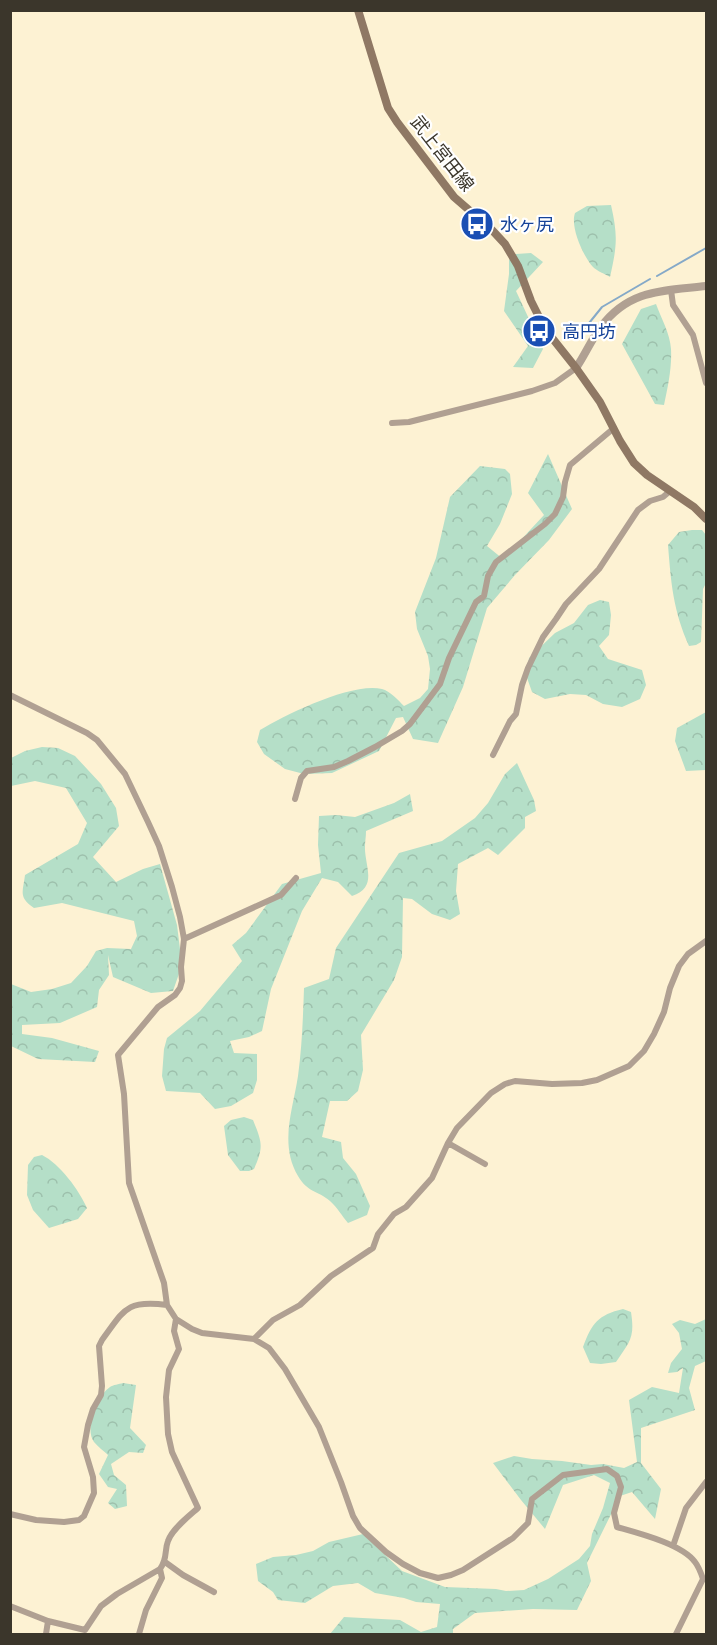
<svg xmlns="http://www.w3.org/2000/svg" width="717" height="1645" viewBox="0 0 717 1645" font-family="Lato,'Noto Sans JP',sans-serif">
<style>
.forest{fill:url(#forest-crowns)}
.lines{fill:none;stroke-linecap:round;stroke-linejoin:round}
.stream{stroke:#85a9c8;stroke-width:2}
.minor{stroke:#b0a092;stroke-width:6}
.tertiary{stroke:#b0a092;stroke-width:8}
.secondary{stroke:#8f7864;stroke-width:8}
.labels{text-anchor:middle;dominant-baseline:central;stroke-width:4.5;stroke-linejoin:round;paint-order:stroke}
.street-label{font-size:18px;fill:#3b362b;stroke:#fff}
.transit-label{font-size:18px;fill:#164399;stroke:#fff;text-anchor:start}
</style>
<defs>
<pattern id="forest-crowns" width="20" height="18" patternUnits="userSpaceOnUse" patternTransform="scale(1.5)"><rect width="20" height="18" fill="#b5dfc8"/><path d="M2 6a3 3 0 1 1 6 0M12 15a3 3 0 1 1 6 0" fill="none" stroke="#9dc0ac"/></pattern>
</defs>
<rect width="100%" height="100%" fill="#fdf2d3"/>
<!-- forest -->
<path class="forest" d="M611 205C618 236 617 246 610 277 605 274 597 271 593 267 583 256 570 227 575 213L587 206Z
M531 253 543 262 516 291 543 349 533 368 513 367 528 346 504 311 509 274V260L516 254Z
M656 304C661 318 670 333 671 349 672 368 668 386 664 405L655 404 622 344 641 309Z
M548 454 572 509 549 540 515 575 487 608 463 687 438 743 413 739 403 717 396 718 379 751 332 773 304 774 285 769 264 754 257 742 260 730C287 714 352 682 382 689 390 691 398 700 404 706L420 698 428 689 430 669 428 656 417 629 415 612 436 558 450 497 480 466 505 469 510 474 512 494 500 524 487 546 503 559 544 515 528 493Z
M692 530H702L706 535V583L703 589 701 642 696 645 689 646C673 610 671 583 668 545L679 532Z
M600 600 609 602 611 615 609 635 599 646 608 659 642 670 646 685 640 699 622 707 603 704 586 695 570 694 545 699 532 692 526 675 529 658 555 633 574 623 588 605Z
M706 712V770L686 771 675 741 677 728Z
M42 747 58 748 75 756 101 784 116 808 119 826 93 857 116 882 143 869 160 864 177 925 182 965 173 991 151 993 113 977 108 955 109 975 99 990 97 1007 60 1023 22 1025V1034L52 1038 99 1051 95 1062 38 1059 11 1046V984L31 992 52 989 71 983 87 966 96 951 107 948 131 949 137 936 134 921 62 903 34 908C18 897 23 892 25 875L78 844 87 823 66 788 35 781 11 786V758L25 751Z
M517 763 534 800 536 811 525 817V828L498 855 488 848 458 864 456 891 460 914 450 920 432 914 412 899 403 898 402 957 394 980 361 1035 363 1070 358 1091 347 1101H330L322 1137 341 1142 343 1158 356 1174 370 1206 367 1215 348 1223C342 1216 337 1207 330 1201 317 1190 308 1193 298 1176 279 1144 293 1109 298 1076 302 1047 303 1017 304 988L329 979 336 948 399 853 442 841 475 818 488 803 505 774Z
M410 794 413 811 366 831C366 837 365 841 365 846 364 865 379 887 352 896L338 882 322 878 302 911 271 989 262 1031 249 1037 230 1041 234 1053 257 1054V1080L253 1093 231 1106 215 1109 200 1093 166 1091 162 1076 164 1049 167 1038 200 1011 242 961 232 945 246 933 282 884 321 873 318 845 319 816 336 815 355 817 394 803Z
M244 1117 253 1120C262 1142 264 1147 254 1169L249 1171H240L228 1155 224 1126 231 1120Z
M42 1155C60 1164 79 1190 87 1208L78 1219 49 1228 33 1210 27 1195 28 1165 34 1157Z
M623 1309 631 1312C635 1338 630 1341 616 1362L601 1364 590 1363 583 1347C592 1323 598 1315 623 1309Z
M706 1315V1361L695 1366 689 1388 695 1410 641 1428V1463L661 1489 655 1519 632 1492 620 1496 587 1563 591 1581 577 1610 533 1609 475 1613 453 1629V1634H330L344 1617 400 1620 421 1632 437 1627 440 1604 416 1602 404 1598 375 1593 358 1583 333 1586 305 1603 278 1600 273 1592 258 1581 256 1564 273 1557 296 1555 313 1551 329 1542 363 1534 402 1571 445 1587 496 1589 506 1591 524 1590 548 1579 579 1559 590 1546 592 1534 603 1508 610 1483 594 1475 563 1485 545 1529 521 1500 493 1463 514 1456 532 1459 562 1461 591 1465 603 1464 624 1468 637 1462 629 1400 652 1387 679 1393 683 1368 677 1372 668 1373 671 1363 682 1349 679 1333 672 1324 680 1320 695 1324 706 1319Z
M123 1383 136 1385 130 1428 146 1445 143 1453 129 1452 111 1464 114 1475 126 1485 127 1506 115 1509 108 1503 117 1489 108 1487 99 1474 108 1455C104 1451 98 1447 94 1442 84 1428 97 1396 110 1387 113 1385 119 1384 123 1383Z"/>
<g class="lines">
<!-- stream -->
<path class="stream" d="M657 276 706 248
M577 338 602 307 650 279"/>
<!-- minor -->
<path class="minor" d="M671 290 673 305 693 335 706 383
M392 423 409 422 532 391 555 383 576 368
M10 695 87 733 97 740 125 774 148 822 159 846 172 887 180 917 184 939 181 967 182 981 180 988 175 995 158 1007 118 1055 124 1094 129 1183 164 1283 167 1305 176 1319 192 1329 202 1333 254 1339 269 1348 285 1369 319 1427 341 1482 353 1516 360 1528 386 1552 403 1564 420 1573 438 1578 451 1575 463 1570 513 1538 528 1523 532 1499 563 1475 607 1469 617 1476 621 1487 614 1513 617 1527C638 1533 682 1544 695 1562 699 1567 701 1573 703 1579L676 1634
M493 755 510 721 516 714 522 685 528 668 543 637 556 619 566 604 599 569 638 510 650 501 663 497 670 491
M295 799 301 778 307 771 334 767 348 761 375 747 402 731 410 724 440 684 449 658 476 602 484 596 488 576 496 562 545 524 555 514 563 497 565 482 570 465 614 428
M184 939 281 895 296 878
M448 1143 485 1164
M254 1339 273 1320 300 1305 331 1276 373 1248 378 1234 394 1214 406 1207 432 1178 448 1143 457 1128 491 1093 505 1084 515 1081 552 1084 582 1083 597 1080 629 1066 644 1051 654 1034 664 1012 670 988 679 966 688 954 706 941
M10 1514 36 1520 64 1522 79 1520 84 1516 94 1493 93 1477 84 1447 88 1425 93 1409 101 1395 102 1386 99 1346 102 1340C125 1309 126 1300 167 1305
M673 1546 686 1508 706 1482
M165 1562 183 1575 214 1592
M10 1606 48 1621 46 1634
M48 1621 85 1630 101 1606 117 1594 160 1569
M139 1634 146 1610 162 1578 160 1569C168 1558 164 1551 168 1541 172 1529 189 1516 198 1508L172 1452 168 1434 166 1397 169 1370 179 1349 174 1331 176 1319"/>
<!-- tertiary -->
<path class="tertiary" d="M576 368C585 355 591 340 601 327 629 289 664 291 706 286"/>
<!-- secondary -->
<path class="secondary" d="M358 10 388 108 397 122 454 197 492 230 505 244 518 266 531 301 545 329 576 368 600 402 620 441 634 463 647 475 694 507 706 519"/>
</g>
<!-- icons -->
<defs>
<symbol id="bus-disc" viewBox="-11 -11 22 22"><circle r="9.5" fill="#1a4fb4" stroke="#fff"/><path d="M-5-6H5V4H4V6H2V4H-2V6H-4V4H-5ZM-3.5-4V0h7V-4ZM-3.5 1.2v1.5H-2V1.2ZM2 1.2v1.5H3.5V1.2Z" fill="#fff"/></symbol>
</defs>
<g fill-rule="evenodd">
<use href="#bus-disc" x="458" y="205" width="38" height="38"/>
<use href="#bus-disc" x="520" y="312" width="38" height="38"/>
</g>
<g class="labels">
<!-- street labels -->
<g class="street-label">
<text transform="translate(443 153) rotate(52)">武上宮田線</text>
</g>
<!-- transit labels -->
<g class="transit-label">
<text x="500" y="224">水ヶ尻</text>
<text x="562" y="331">高円坊</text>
</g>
</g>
<!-- border -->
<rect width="717" height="1645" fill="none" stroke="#3b362b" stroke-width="24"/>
</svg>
